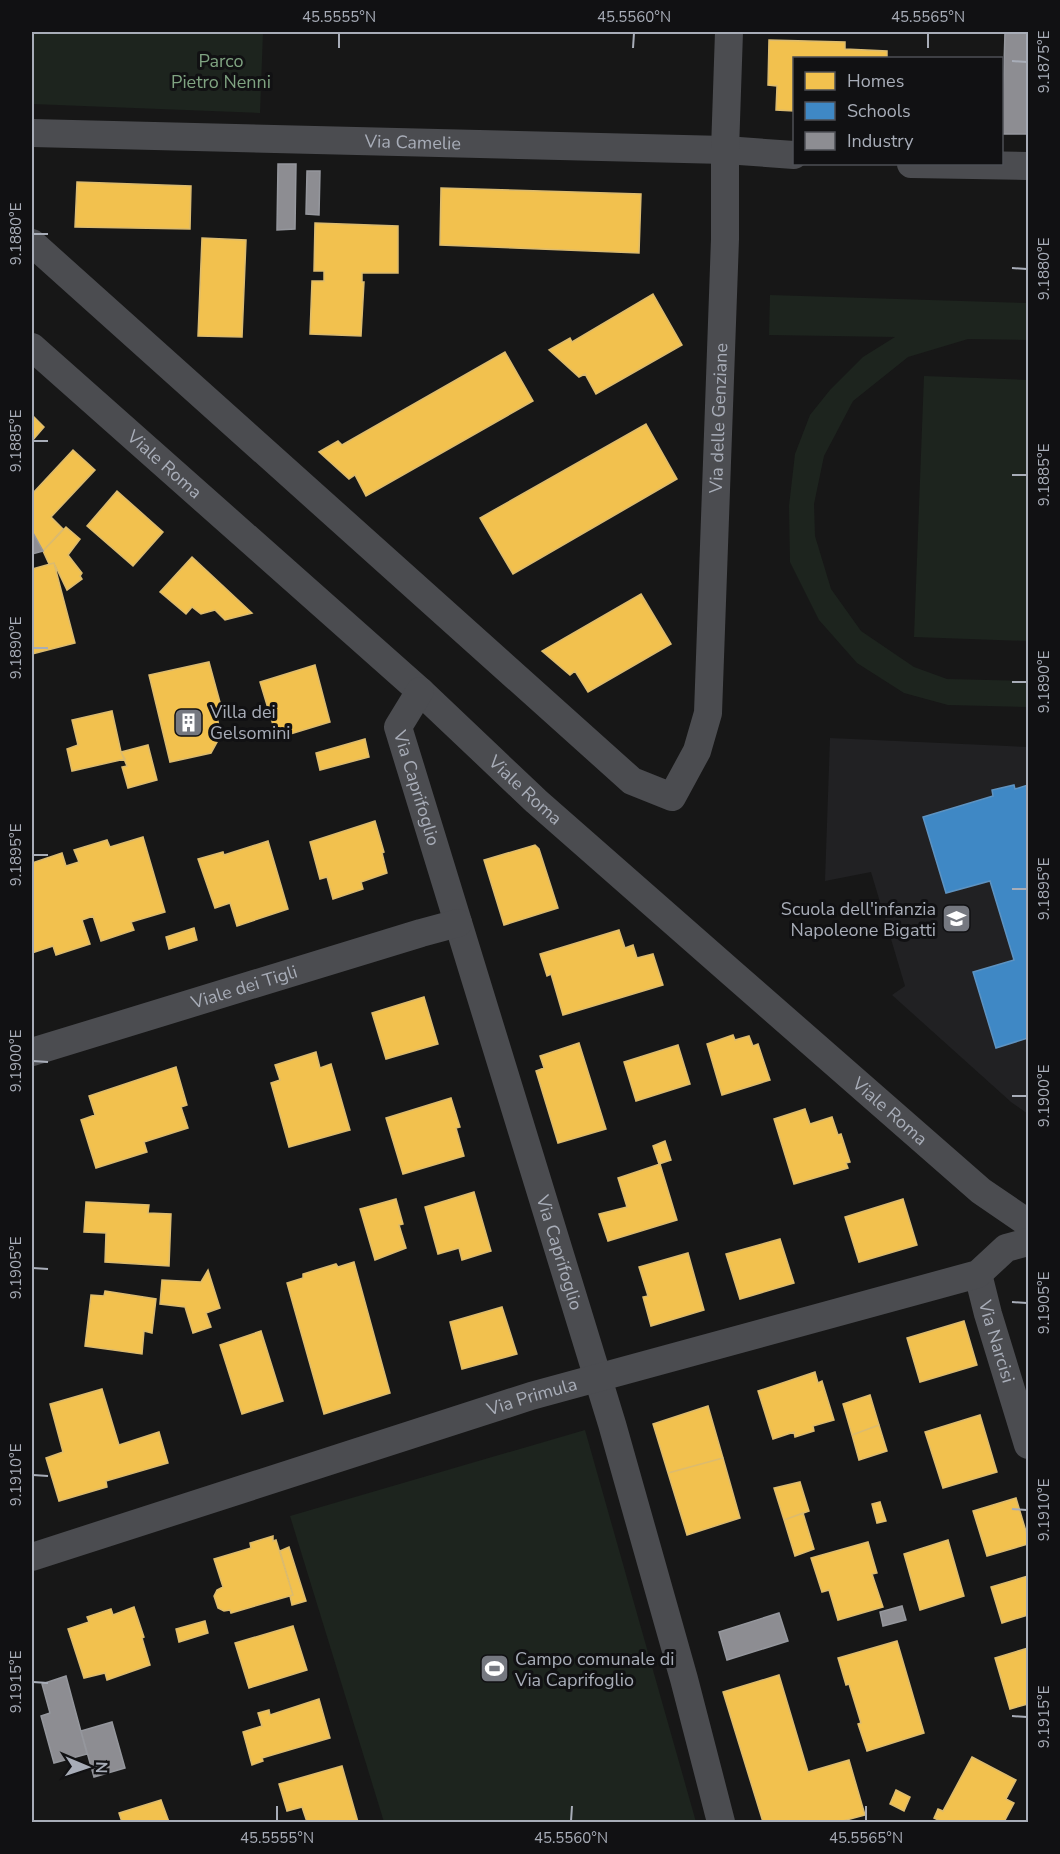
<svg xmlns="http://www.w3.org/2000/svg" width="1060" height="1854" viewBox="0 0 1060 1854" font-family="'Nunito Sans',sans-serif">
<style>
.built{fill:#212123}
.green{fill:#1d241e}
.homes{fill:#f2c14e;stroke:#dcbb6e;stroke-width:1.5}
.schools{fill:#3f88c5;stroke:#5e93c1;stroke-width:1.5}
.industry{fill:#8d8d92;stroke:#95979d;stroke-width:1.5}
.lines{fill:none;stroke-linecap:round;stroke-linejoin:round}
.minor{stroke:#4b4c50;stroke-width:28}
.ticks{fill:none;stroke:#a8adb8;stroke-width:2}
.labels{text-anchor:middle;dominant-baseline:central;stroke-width:6;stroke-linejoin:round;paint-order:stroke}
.park-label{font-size:18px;fill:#7fa381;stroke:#111113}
.street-label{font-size:18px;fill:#a8adb8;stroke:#111113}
.poi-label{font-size:18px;fill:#a8adb8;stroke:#111113;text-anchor:start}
.neatline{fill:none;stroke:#a8adb8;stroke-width:2}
.ticks-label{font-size:15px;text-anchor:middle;fill:#a8adb8}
</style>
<rect width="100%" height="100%" fill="#171717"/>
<!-- built -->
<path class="built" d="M830 738 1028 747V1114L1011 1102 892 995 905 986 871 872 825 881Z"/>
<!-- green -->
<path class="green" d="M32 32H263L260 113 32 104Z
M770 295 1028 303V340L968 339 908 357 853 401 824 456 814 504 815 536 831 589 861 631 914 667 947 679 1028 681V707L948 705 904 693 857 663 819 620 790 562 789 506 795 454 810 415 830 390 863 357 895 337 769 335Z
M924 376 1028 380V641L914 637Z
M585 1430 696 1822H384L290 1516Z"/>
<!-- homes -->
<path class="homes" d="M769 40 845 42V49L887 51V58H794V111L776 110 777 86 768 85Z
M77 182 191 186 190 229 75 227Z
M441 188 641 194 639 253 440 245Z
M315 223 398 226V273H362V282H364L361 336 310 334 312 281H324V271H314Z
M202 238 246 240 242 337 198 336Z
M653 294 682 345 596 394 585 374 579 377 549 350 570 338 572 342Z
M505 352 533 401 366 496 355 475 349 479 319 452 338 441 342 445Z
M32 415 44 427 32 441Z
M646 424 677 479 513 574 480 518Z
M73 450 95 470 51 517 63 529 43 551 32 531V494Z
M117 491 163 532 133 566 87 526Z
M66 527 80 539 68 555 82 573 80 576 82 579 67 590 54 563 49 564 43 551Z
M192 557 252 613 225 620 215 610 201 614 192 607 186 614 160 592Z
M54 563 75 643 32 654V569Z
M641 594 671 644 588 692 575 671 570 675 542 651Z
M209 662 221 706 215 708 221 735 211 753 170 762 149 675Z
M315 665 330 722 277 738 260 682Z
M112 711 121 752 125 759 72 771 67 749 78 745 72 720Z
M365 739 369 757 320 770 316 753Z
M148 745 157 780 128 788 122 767 127 766 121 752Z
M375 821 384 852 382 853 387 873 361 882 363 889 333 899 327 877 320 879 310 842Z
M143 837 165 912 131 922 134 930 101 941 93 916 82 920 90 944 56 955 53 946 32 953V863L62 853 66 866 79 862 74 850 107 840 110 847Z
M268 841 288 909 237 926 230 903 215 908 198 859 223 852 224 855Z
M535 845 539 849 558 908 504 925 484 860Z
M194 928 197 940 169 949 166 937Z
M619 930 625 948 633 945 637 958 653 954 663 985 563 1015 551 974 547 976 540 954Z
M424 997 438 1044 386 1059 372 1013Z
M733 1035 735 1040 749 1036 753 1046 758 1044 770 1080 722 1095 707 1044Z
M579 1043 606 1129 558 1143 536 1071 544 1068 540 1056Z
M678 1045 690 1084 636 1101 624 1062Z
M316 1052 320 1068 331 1064 350 1130 289 1147 271 1083 280 1080 275 1065Z
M176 1067 187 1105 181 1107 188 1128 144 1142 147 1152 96 1168 81 1120 95 1115 89 1096Z
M451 1098 460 1127 456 1128 464 1156 403 1174 386 1118Z
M805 1109 810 1124 832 1117 838 1135 841 1134 850 1162 846 1163 848 1168 794 1184 774 1119Z
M665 1141 671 1160 659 1164 653 1146Z
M660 1164 677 1220 608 1241 599 1214 627 1207 618 1178Z
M474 1192 491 1251 462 1260 459 1248 438 1254 425 1207Z
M396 1199 403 1224 399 1225 406 1248 375 1260 360 1209Z
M903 1199 917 1245 859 1262 845 1217Z
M86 1202 149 1205 148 1213 171 1214 169 1266 105 1262 106 1233 84 1232Z
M780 1239 794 1283 740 1299 726 1254Z
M688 1253 704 1310 651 1326 643 1297 648 1296 639 1267Z
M354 1262 390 1393 324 1414 287 1283 303 1278V1274L336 1264 338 1267Z
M208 1270 220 1308 206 1313 211 1327 193 1333 185 1307 160 1304 162 1280 201 1282Z
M105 1291 156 1299 152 1333 144 1331 142 1354 85 1346 91 1295 104 1296Z
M502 1307 517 1354 462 1369 450 1322Z
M964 1321 977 1365 920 1382 907 1338Z
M261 1331 283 1401 242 1414 220 1345Z
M815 1372 818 1383 822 1381 834 1420 813 1426 814 1431 795 1437 794 1432 773 1439 758 1391Z
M102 1389 119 1445 159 1432 168 1463 106 1481 107 1487 59 1501 46 1458 63 1452 50 1404Z
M870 1395 879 1425 852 1435 843 1404Z
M708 1406 723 1458 668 1473 653 1424Z
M980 1415 997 1472 943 1488 925 1432Z
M879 1425 887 1451 859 1460 852 1435Z
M723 1458 740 1518 687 1535 668 1473Z
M800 1482 809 1511 784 1520 774 1488Z
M1016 1498 1028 1538V1544L987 1556 973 1511Z
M880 1502 886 1521 877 1523 872 1504Z
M803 1513 814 1549 795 1556 784 1520Z
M273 1536V1541L276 1540 293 1595 231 1613 230 1610 224 1611 218 1608 214 1596 217 1590 223 1587 214 1559 251 1548 250 1543Z
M948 1540 964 1596 920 1610 904 1554Z
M868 1542 877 1573 872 1574 883 1607 838 1620 829 1590 822 1592 811 1558Z
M289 1547 306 1601 292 1605 290 1596 293 1595 280 1551Z
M1028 1576V1615L1002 1623 991 1587Z
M134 1607 144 1637 142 1638 150 1665 107 1680 105 1673 84 1678 68 1629 89 1622 87 1617 111 1609 113 1615Z
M205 1621 208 1633 179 1642 176 1629Z
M293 1626 307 1670 249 1688 235 1643Z
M897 1641 924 1733 867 1751 858 1724 861 1723 849 1684 846 1685 838 1658Z
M1028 1648V1704L1010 1709 995 1658Z
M779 1675 808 1772 849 1760 865 1815 839 1822H763L723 1692Z
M319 1699 330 1738 262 1758 263 1761 252 1765 243 1732 262 1726 258 1713 269 1710 270 1715Z
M972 1757 1016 1780 1006 1799 1014 1803 1004 1822H943L934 1818 938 1809 943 1811Z
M342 1766 358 1822H307L302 1807 287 1811 279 1784Z
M896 1790 910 1797 904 1811 890 1804Z
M161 1800 169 1822H122L119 1813Z"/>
<!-- schools -->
<path class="schools" d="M1014 785 1015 789 1028 785V1038L996 1048 973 972 1014 960 990 881 946 893 923 817 993 796 992 790Z"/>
<!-- industry -->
<path class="industry" d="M1005 32H1028V134H1002Z
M278 164H296L295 229 277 230Z
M307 171H320L319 215 306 214Z
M32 531 43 551 32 554Z
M902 1606 906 1620 883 1626 880 1612Z
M779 1613 788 1641 727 1660 719 1632Z
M66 1676 87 1754 54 1763 41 1716 50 1713 42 1684Z
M112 1722 125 1768 94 1777 81 1731Z"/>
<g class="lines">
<!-- minor -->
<g class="minor">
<path id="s1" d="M32 133 725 150 794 155"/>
<path d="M911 164 1028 166"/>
<path id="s2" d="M32 243 632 781 672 797 697 751 708 713 725 239V150L729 32"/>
<path id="s3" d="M32 347 420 691 536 801 733 974 981 1191 1028 1223"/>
<path id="s4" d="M420 691 398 727 612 1424 684 1679 721 1822"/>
<path id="s5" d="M32 1052 421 933 458 923"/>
<path id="s6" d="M978 1274 988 1314 1028 1445"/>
<path id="s7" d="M32 1557 531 1396 978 1274 1006 1248 1028 1242"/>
</g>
</g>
<!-- ticks -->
<path class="ticks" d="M339 48V33M633 48 634 33M928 48V33M1012 61 1027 62M33 234H48M1012 268 1027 269M33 441H48M1012 475H1027M33 648H48M1012 682H1027M33 855H48M1012 889H1027M33 1061 48 1062M1012 1096H1027M33 1268 48 1269M1012 1302 1027 1303M33 1475 48 1476M1012 1509 1027 1510M33 1682 48 1683M1012 1716 1027 1717M277 1821V1806M571 1821 572 1806M866 1821V1806"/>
<!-- icons -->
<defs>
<symbol id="building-square" viewBox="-11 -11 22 22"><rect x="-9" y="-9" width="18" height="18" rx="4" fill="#757880" stroke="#111113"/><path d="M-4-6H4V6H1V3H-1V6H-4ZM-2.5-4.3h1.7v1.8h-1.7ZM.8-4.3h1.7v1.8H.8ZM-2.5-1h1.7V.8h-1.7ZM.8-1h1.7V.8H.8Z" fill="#fff"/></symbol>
<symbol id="school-square" viewBox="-11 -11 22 22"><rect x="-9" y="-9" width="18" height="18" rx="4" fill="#757880" stroke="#111113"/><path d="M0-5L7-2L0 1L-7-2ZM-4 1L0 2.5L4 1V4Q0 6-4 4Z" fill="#fff"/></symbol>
<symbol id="stadium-square" viewBox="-11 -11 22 22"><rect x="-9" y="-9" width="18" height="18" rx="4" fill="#757880" stroke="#111113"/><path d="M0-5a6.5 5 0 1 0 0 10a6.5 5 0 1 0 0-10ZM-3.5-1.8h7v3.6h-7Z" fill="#fff"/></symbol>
</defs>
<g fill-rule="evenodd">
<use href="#building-square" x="172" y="706" width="33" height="33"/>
<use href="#school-square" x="940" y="902" width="33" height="33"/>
<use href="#stadium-square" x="478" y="1652" width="33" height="33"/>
</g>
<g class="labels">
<!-- park labels -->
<g class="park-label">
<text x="221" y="61">Parco<tspan x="221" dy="21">Pietro Nenni</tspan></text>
</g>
<!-- street labels -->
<g class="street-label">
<text stroke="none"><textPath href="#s1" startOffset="381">Via Camelie</textPath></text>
<text stroke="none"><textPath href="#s2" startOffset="1236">Via delle Genziane</textPath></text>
<text stroke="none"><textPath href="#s3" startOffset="177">Viale Roma</textPath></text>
<text stroke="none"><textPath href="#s4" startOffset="106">Via Caprifoglio</textPath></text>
<text stroke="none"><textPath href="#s3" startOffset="663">Viale Roma</textPath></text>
<text stroke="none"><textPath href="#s5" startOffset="222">Viale dei Tigli</textPath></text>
<text stroke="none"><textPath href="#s3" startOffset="1149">Viale Roma</textPath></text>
<text stroke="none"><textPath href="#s4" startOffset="592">Via Caprifoglio</textPath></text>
<text stroke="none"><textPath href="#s6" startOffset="70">Via Narcisi</textPath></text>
<text stroke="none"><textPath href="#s7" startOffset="525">Via Primula</textPath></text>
</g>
<!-- poi labels -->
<g class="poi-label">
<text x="210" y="712">Villa dei<tspan x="210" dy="21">Gelsomini</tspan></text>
<text x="936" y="909" text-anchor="end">Scuola dell'infanzia<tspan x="936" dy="21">Napoleone Bigatti</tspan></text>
<text x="515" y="1659">Campo comunale di<tspan x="515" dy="21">Via Caprifoglio</tspan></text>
</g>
</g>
<!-- border -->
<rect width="1060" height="1854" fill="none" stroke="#111113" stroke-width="66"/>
<!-- legend -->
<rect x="793" y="57" width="210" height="108" fill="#111113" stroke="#4d4f55" stroke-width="1.5"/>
<rect x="805" y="72" width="30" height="18" fill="#f2c14e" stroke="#4d4f55" stroke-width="1.5"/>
<text x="847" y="87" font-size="18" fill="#a8adb8">Homes</text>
<rect x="805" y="102" width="30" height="18" fill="#3f88c5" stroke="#4d4f55" stroke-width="1.5"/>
<text x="847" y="117" font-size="18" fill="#a8adb8">Schools</text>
<rect x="805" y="132" width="30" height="18" fill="#8d8d92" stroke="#4d4f55" stroke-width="1.5"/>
<text x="847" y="147" font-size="18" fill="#a8adb8">Industry</text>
<!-- north arrow -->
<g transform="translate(87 1767) rotate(92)" stroke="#111113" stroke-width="4.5" paint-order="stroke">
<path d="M0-4.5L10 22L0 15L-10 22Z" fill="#a8adb8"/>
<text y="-9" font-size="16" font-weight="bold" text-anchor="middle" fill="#a8adb8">N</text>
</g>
<rect x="33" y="33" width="994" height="1788" class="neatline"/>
<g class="ticks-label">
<text x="339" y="22">45.5555°N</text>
<text x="634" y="22">45.5560°N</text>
<text x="928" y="22">45.5565°N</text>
<text transform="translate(1044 62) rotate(-90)" y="5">9.1875°E</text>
<text transform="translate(16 234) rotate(-90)" y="5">9.1880°E</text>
<text transform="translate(1044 269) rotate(-90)" y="5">9.1880°E</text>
<text transform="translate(16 441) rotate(-90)" y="5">9.1885°E</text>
<text transform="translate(1044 475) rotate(-90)" y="5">9.1885°E</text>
<text transform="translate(16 648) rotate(-90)" y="5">9.1890°E</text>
<text transform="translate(1044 682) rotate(-90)" y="5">9.1890°E</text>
<text transform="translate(16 855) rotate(-90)" y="5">9.1895°E</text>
<text transform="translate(1044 889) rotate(-90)" y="5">9.1895°E</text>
<text transform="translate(16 1061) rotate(-90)" y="5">9.1900°E</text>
<text transform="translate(1044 1096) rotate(-90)" y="5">9.1900°E</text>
<text transform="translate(16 1268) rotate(-90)" y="5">9.1905°E</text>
<text transform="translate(1044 1303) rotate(-90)" y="5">9.1905°E</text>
<text transform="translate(16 1475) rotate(-90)" y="5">9.1910°E</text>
<text transform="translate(1044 1510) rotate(-90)" y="5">9.1910°E</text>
<text transform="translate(16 1682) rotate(-90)" y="5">9.1915°E</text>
<text transform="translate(1044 1717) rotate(-90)" y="5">9.1915°E</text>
<text x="277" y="1843">45.5555°N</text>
<text x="571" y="1843">45.5560°N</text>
<text x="866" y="1843">45.5565°N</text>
</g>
</svg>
